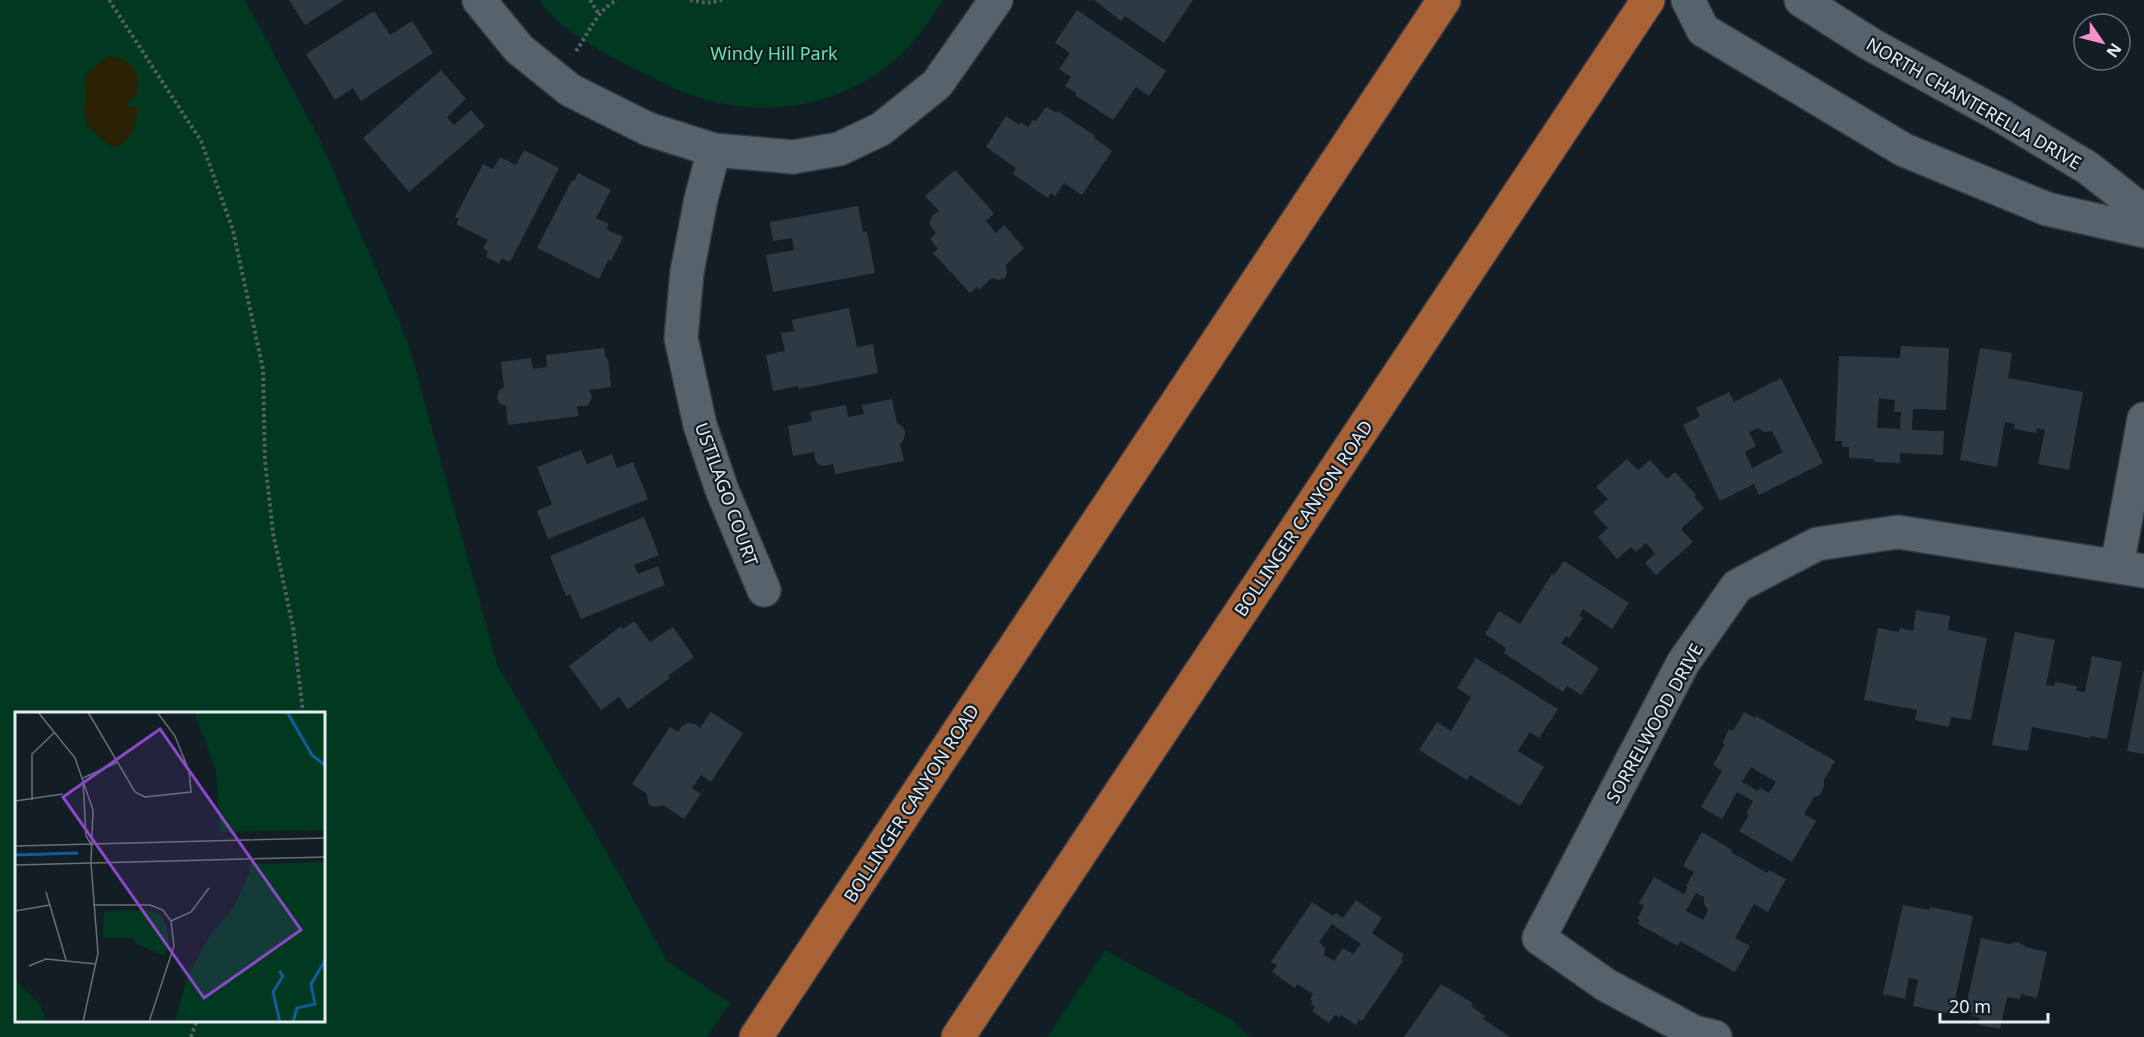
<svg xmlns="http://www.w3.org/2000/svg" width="2144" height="1037" viewBox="0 0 2144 1037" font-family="'Noto Sans',sans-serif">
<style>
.green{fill:#00391f;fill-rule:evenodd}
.sand{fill:#2a2202}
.building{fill:#2e3a43;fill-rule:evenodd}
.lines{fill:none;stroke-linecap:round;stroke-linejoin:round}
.minor-casing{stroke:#333940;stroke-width:36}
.major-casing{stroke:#333940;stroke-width:36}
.path{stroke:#555f66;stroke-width:4;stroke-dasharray:3 3;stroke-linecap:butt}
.minor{stroke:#56636d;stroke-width:33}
.major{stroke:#a96235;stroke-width:33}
.labels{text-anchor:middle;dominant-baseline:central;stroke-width:4.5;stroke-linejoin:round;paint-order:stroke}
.park-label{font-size:18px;fill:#65e6a2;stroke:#121d25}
.street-label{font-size:18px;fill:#e5ecf2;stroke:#121d25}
.inset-river{fill:none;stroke:#135c9a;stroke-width:3}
.inset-road{fill:none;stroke:#667077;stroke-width:1.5}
.view{fill:#8b49c7;fill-opacity:0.15;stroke:#8b49c7;stroke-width:3}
.inset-edge{fill:none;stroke:#e5ecf2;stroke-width:3}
</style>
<rect width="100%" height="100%" fill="#121d25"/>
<!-- green -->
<path class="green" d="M0 0H245L319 138 408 342 497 664 617 870 667 961 730 1003 707 1037H0ZM16 713H324V1020H16Z
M539 0H943C930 20 916 41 898 57 849 102 779 117 715 102 685 95 654 79 627 65 597 49 558 29 539 0Z
M1105 950 1234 1021 1250 1037H1047Z"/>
<!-- sand -->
<path class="sand" d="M109 56C133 59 142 74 136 96L130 99 127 103 129 107H137C138 123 130 146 112 147L87 126 84 110 86 92 84 85 87 73Z"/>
<!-- building -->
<path class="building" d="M289 0H344L305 25Z
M1094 0H1193L1164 43 1125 16 1121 21Z
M1077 10 1166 71 1149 96 1136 87 1113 120 1075 95 1076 93 1065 86 1071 77 1059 69 1070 53 1055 43Z
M374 11 390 35 412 21 433 53 361 101 353 88 335 100 306 54Z
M441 70 466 99 447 117 454 125 471 110 485 126 409 192 363 138Z
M1046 107 1057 113 1058 111 1095 136 1094 138 1112 151 1082 195 1064 183 1055 196 1051 193 1048 198 1013 174 1016 168 986 147 1006 116 1019 125 1021 122 1028 127 1033 120 1036 121Z
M524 150 559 168 510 262 502 258 499 264 486 257 488 251 483 248 488 240 456 224 459 219 455 217 483 164 493 169 500 157 516 165Z
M955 170 994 213 986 221 996 233 1004 225 1024 248 1006 265 1007 274 1005 278 999 280 992 278 979 290 977 287 970 293 933 253 938 249 930 239 936 233 930 225V220L933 215 939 211 925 196Z
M578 173 611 190 596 218 609 224 606 229 623 237 611 261 608 260 599 279 537 248 572 180 574 181Z
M858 206 863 232 867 231 875 273 773 292 766 255 794 250 792 238 773 241 770 222Z
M849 308 857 347 873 344 878 373 798 389V386L773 391 766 355 785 351 781 333 794 331 792 320Z
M1901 346 1949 348 1946 410 1913 409 1912 430 1944 431 1943 455 1900 453V463L1874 462V459L1849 458V447H1842V441H1835L1839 356 1900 358ZM1879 398 1895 400 1894 412H1901L1900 429 1877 428Z
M604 348 606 359 608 358 611 387 589 390 592 396 590 402 587 406H577L578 416 508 425 506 406 500 404 497 398 499 391 504 387 501 362 531 358 533 369 547 367 546 355Z
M1980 348 2012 353 2008 378 2083 392 2069 470 2038 464 2045 430 2037 428 2036 433 2014 429 2015 424 2005 422 1997 467 1960 460Z
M1781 378 1823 463 1759 495 1754 484 1720 501 1683 425 1700 416 1696 408 1729 392 1734 402ZM1758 428 1764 432 1772 431 1783 452 1752 468 1745 452 1756 446 1749 432Z
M892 399 897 423 903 427 905 432 904 439 900 444 904 461 835 474 833 464 823 466 818 464 815 459 814 452 793 456 788 426 812 421 810 412 846 405 848 417 864 414 862 405Z
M581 450 587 464 612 454 617 468 633 462 648 499 548 539 537 511 552 504 537 467Z
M1627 459 1638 470 1650 460 1667 479 1675 472 1696 495 1694 497 1704 508 1681 529 1693 542 1656 575 1645 563 1655 553 1646 543 1636 552 1631 547 1617 559 1598 537 1608 528 1593 512 1608 499 1596 487Z
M644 517 659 555 634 565 638 574 658 566 665 585 581 619 570 594 566 596 550 556Z
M1564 561 1629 603 1612 629 1583 609 1579 616 1583 618 1569 638 1566 636 1561 643 1599 668 1581 695 1567 686 1563 692 1504 653 1506 648 1485 634 1499 611 1520 624 1552 574 1554 575Z
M1916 610 1950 616 1948 630 1987 638 1971 720 1951 717 1949 727 1915 720 1917 710 1864 700 1878 628 1899 632 1900 628 1913 631Z
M634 621 650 642 673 627 694 657 668 676 670 678 628 709 619 697 601 710 569 666 621 626 623 629Z
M2015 632 2055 640 2046 685 2054 686 2055 682 2077 686 2076 691 2085 692 2092 656 2122 662 2107 739 2091 736 2090 738 2032 727 2028 751 1992 745Z
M1476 658 1558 709 1539 738 1530 732 1518 751 1544 767 1520 806 1470 775 1467 780 1419 750 1437 722 1451 731 1471 697 1457 688Z
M2143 671H2144V754L2127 751Z
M711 712 743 733 711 782 701 775 692 788 701 794 684 819 663 805 657 807 651 806 648 803 647 794 632 784 670 727 678 732 682 726 688 723 695 724 700 728Z
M1744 712 1755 718 1756 716 1835 761 1824 780V786L1820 795 1814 797 1804 814 1816 821 1792 862 1739 831 1749 815 1746 814 1753 801 1737 792 1722 819 1701 807 1722 771 1713 765 1725 744 1722 743 1729 729 1733 731ZM1751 767 1776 782 1769 793 1760 788 1758 791 1742 782Z
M1702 832 1732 850 1731 852 1767 873 1769 870 1786 879 1768 912 1754 904 1735 938 1750 946 1735 972 1680 941 1678 946 1638 924 1640 920 1637 919 1644 906 1639 903 1654 877 1684 894 1688 887 1686 886 1694 872 1683 866ZM1696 893 1704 897V904L1708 910 1703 920 1686 911Z
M1356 900 1382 918 1372 933 1404 955 1401 959 1403 961 1362 1021 1359 1019 1356 1025 1341 1015 1339 1018 1335 1015 1329 1023 1312 1011 1315 1007 1311 1004 1313 1001 1310 999 1313 994 1297 984 1295 988 1272 972 1277 965 1271 962 1312 902 1333 916 1336 913 1343 918ZM1332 924 1361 944 1353 954 1343 948 1334 961 1324 955 1325 948 1319 942Z
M1903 905 1929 910 1931 907 1973 916 1952 1014 1913 1006 1918 980 1909 978 1905 999 1883 994Z
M1981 938 2009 944 2018 942 2026 947 2047 952 2037 998 2021 994 2020 999 2007 997 2000 1029 1979 1025 1980 1018 1972 1016V1012L1965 1011Z
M1441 984 1473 1003 1471 1006 1485 1016 1483 1019 1510 1037H1404Z"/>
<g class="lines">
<defs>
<path id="minor" d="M479 0 519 49 570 90 648 129 714 150 793 157 839 149 881 129 937 84 996 0
M1688 0 1703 30 1904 150 2047 209 2144 231
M1801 0 1872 45 2000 115 2088 168 2144 212
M714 150 701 199 687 272 681 338 700 425 722 490 764 590
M2117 566 2144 419
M1715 1037 1694 1032 1606 985 1539 938 1683 663 1737 586 1817 544 1898 532 2144 571"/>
<path id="major" d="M756 1037 1444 0
M958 1037 1648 0"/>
</defs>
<!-- minor casing -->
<use href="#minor" class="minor-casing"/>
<!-- major casing -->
<use href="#major" class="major-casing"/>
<!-- path -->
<path class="path" d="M109 0 201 141 233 230 263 369 265 460 273 533 293 627 303 713
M590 0 599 14
M690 0 707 3 722 0
M576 51C589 33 597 10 617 0
M191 1037 197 1020"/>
<!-- minor -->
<use href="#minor" class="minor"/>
<!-- major -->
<use href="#major" class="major"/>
</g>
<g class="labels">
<!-- park labels -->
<g class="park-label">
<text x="774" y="53">Windy Hill Park</text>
</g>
<!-- street labels -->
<g class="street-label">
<text transform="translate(1974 103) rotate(30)">NORTH CHANTERELLA DRIVE</text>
<text transform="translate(727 494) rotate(70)">USTILAGO COURT</text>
<text transform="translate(1303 518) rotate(-56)">BOLLINGER CANYON ROAD</text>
<text transform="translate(1654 723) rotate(-61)">SORRELWOOD DRIVE</text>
<text transform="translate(911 803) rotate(-57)">BOLLINGER CANYON ROAD</text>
</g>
</g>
<!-- overview -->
<g transform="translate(15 712)">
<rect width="310" height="310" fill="#121d25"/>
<path d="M179 0H310V118L205 120 201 58ZM310 150V310H160L172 265 194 225 218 196 235 160V152ZM130 198 144 202 151 212 154 231 150 244 119 231 120 226H88L89 199ZM0 268 26 294 32 310H0Z" fill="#00391f"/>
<path class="inset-river" d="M272 0 297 43 311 54M0 143 63 141M264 259 268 264 258 280 265 310M278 310 282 296 300 292 296 272 311 247"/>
<path class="inset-road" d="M23 0 60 46 78 98 76 151 83 241 68 310M73 0 120 80 130 85 176 80 174 59 160 24 142 0M68 66 103 50M68 68 71 124 76 132M17 88V42L40 20M0 89 48 82M0 134 311 126M0 153 311 145M31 180 51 248M78 193H135L148 198 156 209 159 234 134 310M0 199 35 193M156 209 176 200 194 176M14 254 31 247 81 252"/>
<path class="view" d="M145 17 286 218 189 286 48 85Z"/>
<rect width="310" height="310" class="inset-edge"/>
</g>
<!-- north arrow -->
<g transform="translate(2102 42) rotate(125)"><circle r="28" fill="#121d25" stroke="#667077" stroke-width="1.5"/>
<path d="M0-4.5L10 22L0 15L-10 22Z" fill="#f890cc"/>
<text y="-9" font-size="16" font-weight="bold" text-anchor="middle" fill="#e5ecf2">N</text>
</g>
<!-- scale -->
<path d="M1940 1013v9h108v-9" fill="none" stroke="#e5ecf2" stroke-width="3"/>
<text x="1949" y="1013" font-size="18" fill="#e5ecf2" stroke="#121d25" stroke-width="4.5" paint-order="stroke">20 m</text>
</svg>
